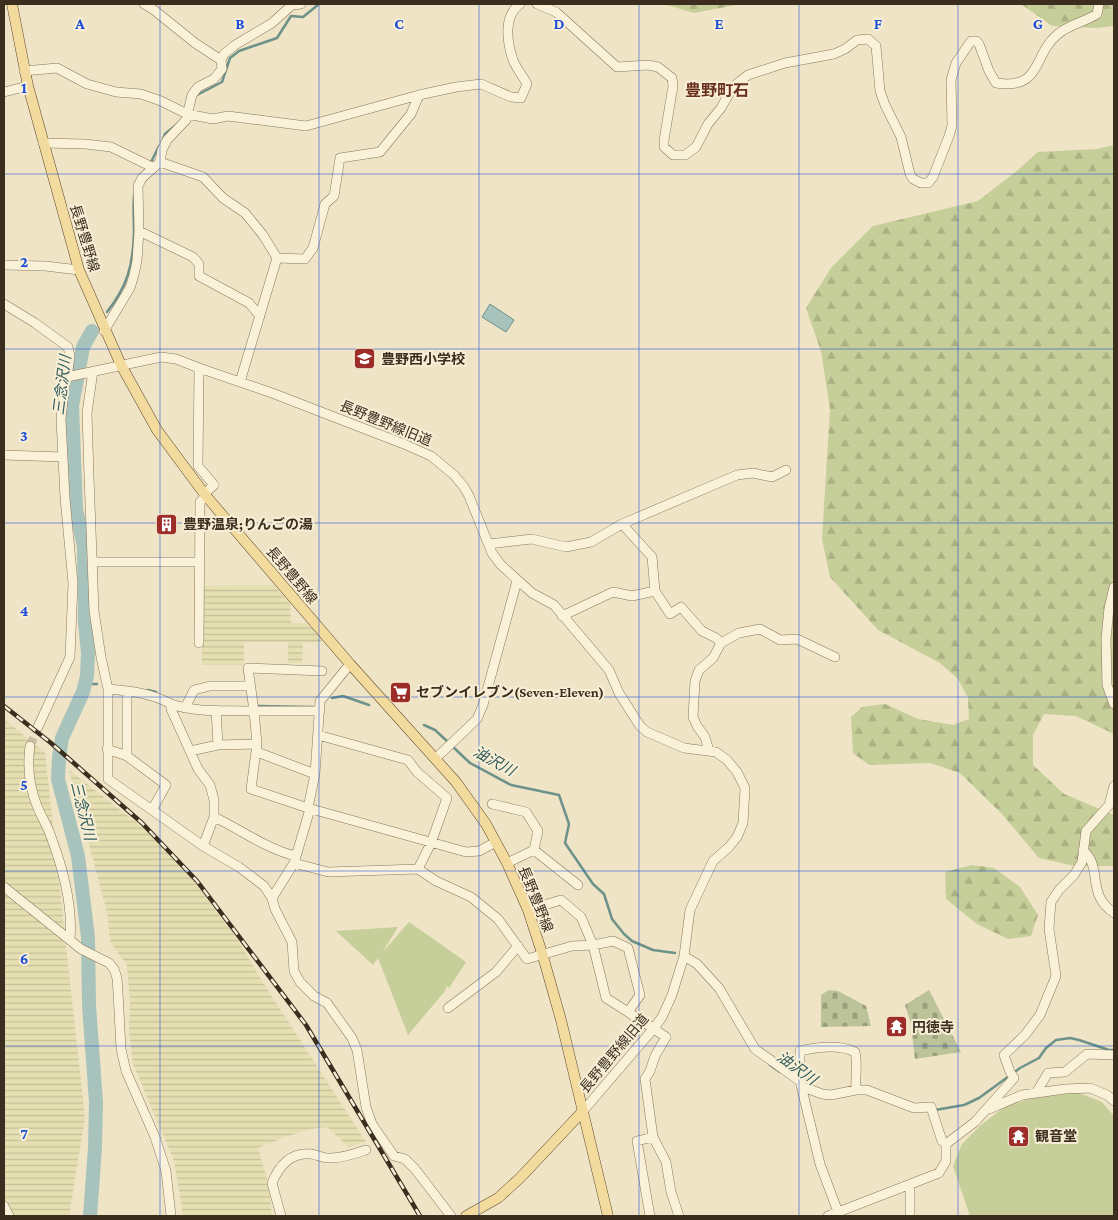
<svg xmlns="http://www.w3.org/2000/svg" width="1118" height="1220" viewBox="0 0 1118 1220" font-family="'Crimson Pro','Noto Sans JP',serif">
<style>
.farmland{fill:url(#farmland-rules)}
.forest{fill:url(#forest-firs)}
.cemetery{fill:url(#cemetery-stones)}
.park{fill:#c6ce99}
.water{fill:#a7c3bc;stroke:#6d928a}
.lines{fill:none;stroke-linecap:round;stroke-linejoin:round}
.stream{stroke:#6d928a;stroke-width:2.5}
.river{stroke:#a7c3bc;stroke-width:14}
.minor-tunnel{stroke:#cbc0a4;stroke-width:9;stroke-dasharray:9 4.5;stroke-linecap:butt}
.minor-casing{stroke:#8b765b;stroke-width:10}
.major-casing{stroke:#59442f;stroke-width:11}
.minor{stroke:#faf1d9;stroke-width:9}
.major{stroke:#f3db9d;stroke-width:10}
.rail-casing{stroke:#3b2e1f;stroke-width:4.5}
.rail{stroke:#f7eed5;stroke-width:2.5;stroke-dasharray:8;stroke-linecap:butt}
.grid{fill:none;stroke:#1d4ed8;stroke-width:1;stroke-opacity:0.55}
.labels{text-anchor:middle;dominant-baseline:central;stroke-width:4;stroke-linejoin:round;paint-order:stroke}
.street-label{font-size:14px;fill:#3b2e1f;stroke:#f7eed5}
.poi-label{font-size:14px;font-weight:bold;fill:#3b2e1f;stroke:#f7eed5;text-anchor:start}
.water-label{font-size:15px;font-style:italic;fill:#2e5b5a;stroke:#f7eed5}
.quarter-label{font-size:16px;font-weight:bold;fill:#69301d;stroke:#f7eed5}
.grid-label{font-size:16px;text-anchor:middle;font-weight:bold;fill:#1d4ed8;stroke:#f7eed5;stroke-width:4;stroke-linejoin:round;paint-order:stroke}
</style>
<defs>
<pattern id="farmland-rules" width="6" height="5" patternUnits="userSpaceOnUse" patternTransform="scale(1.25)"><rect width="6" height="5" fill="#e5dfb2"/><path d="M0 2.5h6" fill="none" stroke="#c5c099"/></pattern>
<pattern id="forest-firs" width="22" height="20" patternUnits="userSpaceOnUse" patternTransform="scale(1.25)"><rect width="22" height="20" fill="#c6ce99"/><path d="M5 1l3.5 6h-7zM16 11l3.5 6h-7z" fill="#abb183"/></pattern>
<pattern id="cemetery-stones" width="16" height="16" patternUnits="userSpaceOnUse" patternTransform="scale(1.25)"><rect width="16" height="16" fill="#bcc398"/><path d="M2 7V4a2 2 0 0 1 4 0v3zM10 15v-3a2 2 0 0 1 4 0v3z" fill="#9a9f7b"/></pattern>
</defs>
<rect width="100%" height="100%" fill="#efe4c5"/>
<!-- farmland -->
<path class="farmland" d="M274 585 290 604 291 623H307L322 640 320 642 303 643 302 663H288V642H244V665H202V586Z
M4 719 45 753 85 1118 69 1216H4Z
M69 770 150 833 194 881 240 943 262 981 366 1142 349 1147 327 1127 311 1129 285 1137 258 1148 269 1186 272 1216H183L174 1161 133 1064 129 1032 130 1003 127 965 110 942 107 912Z"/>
<!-- forest -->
<path class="forest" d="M664 4H741L694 13Z
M1021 4H1114V26L1096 28 1052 26Z
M1114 145V734L1076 716 1044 714 1033 735V765L1064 794 1114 815V866H1075L1039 858 1002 814 960 773 930 763 869 765 853 753 851 717 862 707 885 704 918 719 953 725 969 719 968 698 958 679 940 663 878 630 830 577 822 539 830 409 821 351 806 308 831 268 873 226 978 201 1018 170 1038 152 1097 149Z
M972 865 994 868 1020 887 1038 915 1031 936 1008 939 977 924 946 899 945 872Z"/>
<!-- cemetery -->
<path class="cemetery" d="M829 990 838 991 866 1006 871 1026 821 1027V995Z
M929 990 961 1052 915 1059 911 1024 905 1005Z"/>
<!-- park -->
<path class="park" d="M409 922 466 962 449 988 447 986 445 991 408 1035 378 958 373 965 336 931 398 927 382 953Z
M1063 1092 1079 1093 1102 1102 1114 1116V1216H970L953 1166 962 1144 980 1126 1003 1108 1031 1098Z"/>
<!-- water -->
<path class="water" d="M490 304 514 320 506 332 482 317Z"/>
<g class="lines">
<!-- stream -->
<path class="stream" d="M197 95 222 82 230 58 239 51 277 38 291 16 303 17 319 4
M163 139 165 134 176 125
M150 164 159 146
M107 312C127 287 133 266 134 233 134 221 133 208 134 195
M85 684H97
M148 690 156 692
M332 698 343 696 369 705
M258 706 313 707
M424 725 435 730 448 742
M452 746 470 763 511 785 559 795 569 824 565 843 593 884 604 894 612 919 624 934 632 941 653 950 675 953
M770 1065 780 1072
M935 1110 964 1105 979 1098 1020 1068 1039 1058 1046 1048 1056 1040 1070 1038 1079 1040 1109 1050H1114"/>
<!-- river -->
<path class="river" d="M90 1216 95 1148 96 1102 89 1005 88 937 78 856 58 779 59 758 62 738 83 692 87 676 88 653 85 623 84 547 76 509 72 406 83 347 92 331"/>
<!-- minor-tunnel -->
<path class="minor-tunnel" d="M30 746 38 727"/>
<defs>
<path id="minor" d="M144 4 154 10 195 43 221 60 224 54 235 45 272 23 292 5 301 4
M537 4 556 12 617 67 648 65 658 67 672 78 673 86 664 140V147L673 155H685L696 147 708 124 721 108 731 90 739 82 748 75 785 63 834 54 845 49 857 40 868 39 876 46 880 91 885 105 901 137 910 174 913 179 921 183H928L933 177 949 136 952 126 951 80 956 63 971 41H976L979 44 989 71 996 83C1043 90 1032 55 1058 34 1069 25 1084 22 1097 14L1099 4
M24 71 57 68 87 84 116 92 141 94 161 101 187 114 213 119 228 116 306 126 419 95 456 87 481 84 511 97 521 98 527 84C523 76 516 68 513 60 507 42 503 16 520 4
M4 92 28 86
M43 143 85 144 111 147 152 167
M160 162 203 177 223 198 245 213 263 235 277 258 240 382
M139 231 193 257 199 264V276L249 303 260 316
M277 258 305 259 313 248 325 204 334 196 340 158 380 152 411 114 419 95
M4 265 45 266 79 270
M4 304 35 323 68 347 70 356 67 377
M104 331 130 288 134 275 137 261 139 231 138 186 142 178 160 162 162 150 167 140 186 120 192 95 198 87 214 79 222 69 221 60
M199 368 198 466 214 485 204 494
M93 371 87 413 89 476 94 611 101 657 108 689V779L203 846 239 867 264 886 272 898 275 909 292 942 294 971 300 982 314 996 327 1003 352 1038 357 1050 366 1107 372 1124 394 1156 405 1159 415 1169 451 1216
M4 455 63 457
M622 524 652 557 655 591 670 614 681 607 702 631 716 638 721 643 713 658 699 670 695 681 693 717 697 726 705 737 709 751
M489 544 532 539 566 547 591 542 622 524 737 475 753 473 772 477 786 470
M93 562H200
M1114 587 1109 608 1106 639 1107 685 1114 704
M562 616 613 592 632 596 655 591
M199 643 200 502 206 496
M721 643 739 633 760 629 780 640 797 639 835 657
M350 664 320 701 315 774 308 808 466 852 479 851 496 842
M108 689C131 691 151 693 171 704V709L198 769 210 785 214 800V817L203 846
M127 691V756L166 785 152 810
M171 704C197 713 227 710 254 711L248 668 322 671
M185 708 194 690 210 686H251
M216 710 218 745
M38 727 70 657 73 583 65 498 61 419 65 382 67 377 161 357 176 359 199 368 272 393 404 444 431 456 454 475 464 487 469 496 492 553 501 565 532 593 554 605 609 670 619 693 640 726 647 732 684 748 716 752 727 760 737 772 745 788 743 823 737 837 729 847 713 861 690 910 684 956 672 995 662 1017 654 1028 583 1111
M318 735 408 760 417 772 447 798 431 843 418 869
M257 744 251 789 308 808
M30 746C27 768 29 786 37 806 41 816 47 825 50 834 63 868 73 904 70 939
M107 749 127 756
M190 751 218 745 257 744 254 711H320
M257 752 315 774
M436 758 477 719 483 705 517 581
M492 804 526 812 538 831 534 850
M214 817C242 830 266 849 296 856
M1083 850C1104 869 1085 893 1114 913
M295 860 310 809
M507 863 534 850 578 885
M4 887 81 949 109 963 114 969 117 978 118 992 121 1049 126 1071 155 1137 166 1171 171 1216
M272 898 294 863 328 872 418 869 436 881 471 897 498 919 527 959 572 946 593 945 613 941 628 948 640 995 628 1012 666 1037 655 1056 650 1071 645 1079 653 1137 666 1162 671 1192 679 1216
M528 910 561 900 581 917 593 945 606 998 628 1012
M684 956 697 964 719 988 755 1049 800 1081 820 1164 838 1212
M448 1008 496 972 518 946
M800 1081V1051C817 1047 839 1044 855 1052 858 1063 855 1078 856 1090
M801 1086 822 1094 831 1095 856 1090H867L914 1108 931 1107 942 1141 946 1144
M1036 1093 1048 1073 1065 1072 1087 1054 1114 1055
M989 1109 1022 1095 1065 1089 1090 1088 1107 1095 1114 1101
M910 1185V1216
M4 1206 9 1216
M281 1216 272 1183C279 1166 291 1152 311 1154 318 1155 324 1159 331 1158 343 1158 354 1154 366 1150
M650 1216 637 1141 653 1137
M828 1216 939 1173 946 1161V1144L975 1122 1014 1078 1010 1072 1004 1055 1025 1035 1040 1015 1056 976 1049 929 1051 902 1059 890 1074 875 1082 862 1086 831 1109 805 1114 786"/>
<path id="major" d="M12 4 28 86 79 270 121 365 157 430 206 496 350 664 456 782 486 824 507 863 528 910 542 953 561 1020 608 1216
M466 1216 498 1198 520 1178 583 1111"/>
</defs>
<!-- minor casing -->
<use href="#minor" class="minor-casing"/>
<!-- major casing -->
<use href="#major" class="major-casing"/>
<!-- minor -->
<use href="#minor" class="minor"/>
<!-- major -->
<use href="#major" class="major"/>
<defs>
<path id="rail" d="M4 706 51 743 142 823 197 881 306 1025 420 1216"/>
</defs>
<!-- rail casing -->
<use href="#rail" class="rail-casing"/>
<!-- rail -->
<use href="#rail" class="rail"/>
</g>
<!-- grid -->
<path class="grid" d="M160 4V1216M319 4V1216M479 4V1216M639 4V1216M799 4V1216M958 4V1216M4 174H1114M4 349H1114M4 523H1114M4 697H1114M4 871H1114M4 1046H1114"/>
<!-- icons -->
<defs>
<symbol id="school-square" viewBox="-11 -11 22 22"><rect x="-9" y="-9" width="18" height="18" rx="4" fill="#9c2d29" stroke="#f7eed5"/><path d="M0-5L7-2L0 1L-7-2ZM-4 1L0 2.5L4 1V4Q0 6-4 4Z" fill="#fff"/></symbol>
<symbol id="building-square" viewBox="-11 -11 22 22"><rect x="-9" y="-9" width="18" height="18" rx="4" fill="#9c2d29" stroke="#f7eed5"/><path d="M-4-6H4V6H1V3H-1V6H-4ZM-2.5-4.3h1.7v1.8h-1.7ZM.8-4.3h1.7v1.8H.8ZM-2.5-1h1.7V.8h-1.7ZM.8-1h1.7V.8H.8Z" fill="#fff"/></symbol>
<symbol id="supermarket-square" viewBox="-11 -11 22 22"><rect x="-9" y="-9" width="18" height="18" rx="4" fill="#9c2d29" stroke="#f7eed5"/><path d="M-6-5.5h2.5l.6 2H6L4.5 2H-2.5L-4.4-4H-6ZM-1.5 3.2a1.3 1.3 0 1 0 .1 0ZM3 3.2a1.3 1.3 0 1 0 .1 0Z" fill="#fff"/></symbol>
<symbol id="temple-square" viewBox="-11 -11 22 22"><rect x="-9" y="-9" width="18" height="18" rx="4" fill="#9c2d29" stroke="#f7eed5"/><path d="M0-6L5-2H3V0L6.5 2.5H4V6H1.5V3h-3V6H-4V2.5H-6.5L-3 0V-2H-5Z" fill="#fff"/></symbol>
</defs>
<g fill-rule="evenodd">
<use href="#school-square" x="352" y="346" width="25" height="25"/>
<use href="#building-square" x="154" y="512" width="25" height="25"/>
<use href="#supermarket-square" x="388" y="680" width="25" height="25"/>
<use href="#temple-square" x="884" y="1014" width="25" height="25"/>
<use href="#temple-square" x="1006" y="1124" width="25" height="25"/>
</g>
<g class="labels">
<!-- street labels -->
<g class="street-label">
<text transform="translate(85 238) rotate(73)">長野豊野線</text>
<text transform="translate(386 423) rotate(22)">長野豊野線旧道</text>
<text transform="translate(292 575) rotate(50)">長野豊野線</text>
<text transform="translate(536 899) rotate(68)">長野豊野線</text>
<text transform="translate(614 1053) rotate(-50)">長野豊野線旧道</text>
</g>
<!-- poi labels -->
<g class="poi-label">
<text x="381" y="359">豊野西小学校</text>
<text x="183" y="524">豊野温泉;りんごの湯</text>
<text x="416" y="692">セブンイレブン(Seven-Eleven)</text>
<text x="912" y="1027">円徳寺</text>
<text x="1035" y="1136">観音堂</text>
</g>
<!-- water labels -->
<g class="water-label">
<text transform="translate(62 385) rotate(-83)">三念沢川</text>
<text transform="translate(494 761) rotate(29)">油沢川</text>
<text transform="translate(83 811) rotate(76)">三念沢川</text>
<text transform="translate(797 1068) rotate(36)">油沢川</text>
</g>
<!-- quarter labels -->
<g class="quarter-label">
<text x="717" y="90">豊野町石</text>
</g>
</g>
<g class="grid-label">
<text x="80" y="29">A</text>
<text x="240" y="29">B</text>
<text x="399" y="29">C</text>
<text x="559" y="29">D</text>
<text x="719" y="29">E</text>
<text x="878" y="29">F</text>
<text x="1038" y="29">G</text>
<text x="24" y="93">1</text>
<text x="24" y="267">2</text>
<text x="24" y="441">3</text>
<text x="24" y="616">4</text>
<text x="24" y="790">5</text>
<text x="24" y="964">6</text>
<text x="24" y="1139">7</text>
</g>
<!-- border -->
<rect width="1118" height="1220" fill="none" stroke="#3b2e1f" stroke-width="10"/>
</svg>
